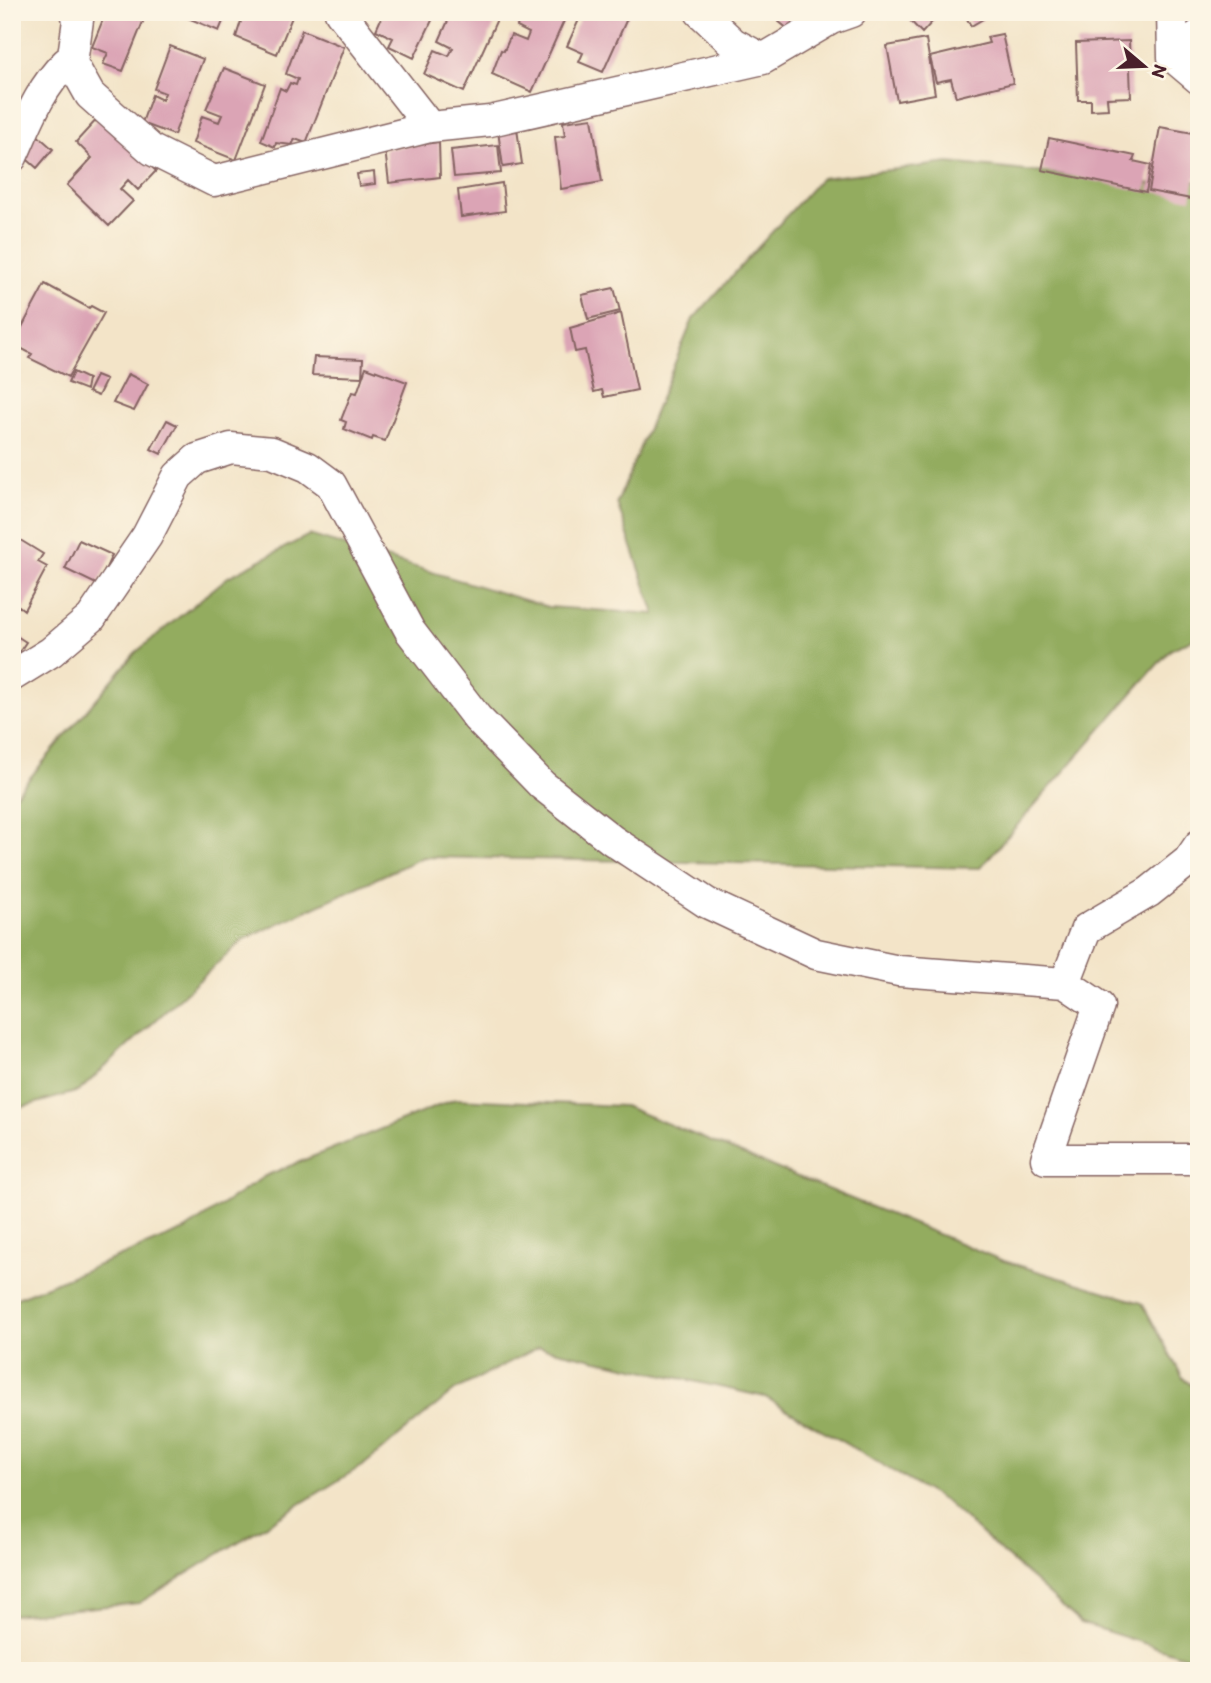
<svg xmlns="http://www.w3.org/2000/svg" width="1211" height="1683" viewBox="0 0 1211 1683" font-family="Itim,sans-serif">
<style>
.forest{fill:#93ac5e;stroke:#6e6644;stroke-width:2}
.building{fill:#dba4b5}
.lines{fill:none;stroke-linecap:round;stroke-linejoin:round}
.minor-casing{stroke:#856462;stroke-width:33}
.minor{stroke:#fff;stroke-width:30}
</style>
<rect width="100%" height="100%" fill="#fcf5e5"/>
<filter id="ink" filterUnits="userSpaceOnUse"><feTurbulence type="fractalNoise" baseFrequency=".0143" numOctaves="2"/><feDisplacementMap in="SourceGraphic" scale="14" xChannelSelector="R" yChannelSelector="G"/><feConvolveMatrix kernelMatrix="1 2 1 2 8 2 1 2 1" color-interpolation-filters="sRGB"/></filter>
<filter id="wash" filterUnits="userSpaceOnUse"><feTurbulence type="fractalNoise" baseFrequency=".00686" numOctaves="4" result="noise"/><feDisplacementMap in="SourceGraphic" scale="28" xChannelSelector="R" yChannelSelector="G"/><feGaussianBlur stdDeviation="1.57" result="paint"/><feColorMatrix in="noise" values="0 0 0 0 0 0 0 0 0 0 0 0 0 0 0 0 0 1.4 0 .05"/><feComposite in="paint" operator="in"/></filter>
<g filter="url(#wash)">
<rect width="100%" height="100%" fill="#f3e4c8"/>
<!-- forest -->
<path class="forest" d="M949 163 1154 184 1199 181V636L1170 650 980 868 423 857 244 939 79 1091 12 1110V799L135 653 228 577 309 535 548 607 655 614 617 503 693 319 821 178Z
M455 1099 624 1106 1001 1260 1142 1303 1183 1378 1199 1392V1661L1081 1623 946 1502 765 1397 539 1347 455 1390 365 1464 139 1603 12 1615V1300L185 1230 265 1176Z"/>
<g id="blocks">
<!-- building -->
<path class="building" d="M106 12H147L123 71 103 64 108 53 92 47Z
M184 12H227L219 31 183 16Z
M244 12H294L277 54 236 37Z
M384 12H436L414 58 389 46 393 38 376 30Z
M452 12H488L498 17 464 92 424 74 435 50 449 56 453 48 439 41Z
M520 12H568L532 92 492 74 501 50 504 51 511 35 526 41 529 33 517 27Z
M586 12H630L603 72 579 62 583 53 567 46 582 13Z
M767 12H802L788 29Z
M902 12H941L922 33Z
M974 12H979L983 19 971 26 966 17Z
M302 30 344 47 306 143 295 139 292 145 276 143 275 147 261 141 280 88 286 91 290 83 296 85 298 79 286 74Z
M1002 34 1013 83 956 97 951 79 936 82 930 57 989 43 987 37Z
M926 39 935 94 897 101 887 46Z
M1129 41 1131 97 1107 98 1108 109 1091 110V100H1078L1076 43Z
M170 46 203 59 174 135 142 123 152 95 162 100 165 93 154 89Z
M224 68 265 84 236 160 193 143 202 116 219 122 222 115 206 109Z
M99 117 156 171 138 190 128 180 120 189 133 201 109 226 67 185 92 158 76 142Z
M592 118 602 182 561 189 555 137 565 136 563 122Z
M1160 127 1199 134V178L1195 177 1191 199 1149 191Z
M517 129 522 164 503 167 498 131Z
M36 134 53 149 37 168 20 153Z
M1049 138 1135 156 1133 161 1151 165 1146 192 1042 170Z
M439 142 440 177 389 183 385 149Z
M498 145 501 173 454 177 451 150Z
M374 172 375 184 359 186 357 174Z
M502 183 505 211 461 217 458 190Z
M45 284 89 308 91 306 104 313 68 377 29 358 32 354 13 344Z
M614 288 620 311 588 319 582 295Z
M621 313 637 390 604 397 602 390 594 392 585 350 575 352 570 328Z
M314 357 363 359 362 377 312 375Z
M366 367 407 382 385 441 373 437 372 440 344 429 346 422 341 420 352 392 357 393Z
M73 372 88 379 86 390 68 383Z
M128 374 148 384 134 411 113 403Z
M96 376 106 380 98 396 88 392Z
M167 420 177 425 161 454 151 449Z
M12 535 43 554 38 562 47 567 24 610 19 606 12 617Z
M79 540 112 555 98 585 65 569Z
M12 633 26 642 12 663Z"/>
</g>
</g>
<g filter="url(#ink)">
<use href="#blocks" fill-opacity="0" stroke="#856462" stroke-width="2"/>
<g class="lines">
<defs>
<path id="minor" d="M76 12 78 20 72 63 90 95 152 150 214 181 430 127 490 121 763 59 831 19 851 12
M340 12 430 127
M700 12 733 43 763 59
M1172 12 1173 57 1199 79
M1173 57 1199 35
M12 157C27 124 39 89 66 63H72
M12 676 51 652 91 618 147 536 178 476 197 459 231 448 272 452 308 467 331 484 410 631 477 718 542 785 612 840 707 903 816 954 899 971 1065 983 1099 1006 1046 1159H1199
M1065 983 1086 929 1149 892 1188 861 1199 845"/>
</defs>
<!-- minor casing -->
<use href="#minor" class="minor-casing"/>
<!-- minor -->
<use href="#minor" class="minor"/>
</g>
</g>
<!-- margin -->
<rect width="1211" height="1683" fill="none" stroke="#fcf5e5" stroke-width="42"/>
<!-- north arrow -->
<g transform="translate(1144 66) rotate(109)" stroke="#fcf5e5" stroke-width="5" paint-order="stroke">
<path d="M0-5L12 26L0 18L-12 26Z" fill="#4a1f2b"/>
<text y="-10" font-size="19" font-weight="bold" text-anchor="middle" fill="#4a1f2b">N</text>
</g>
</svg>
